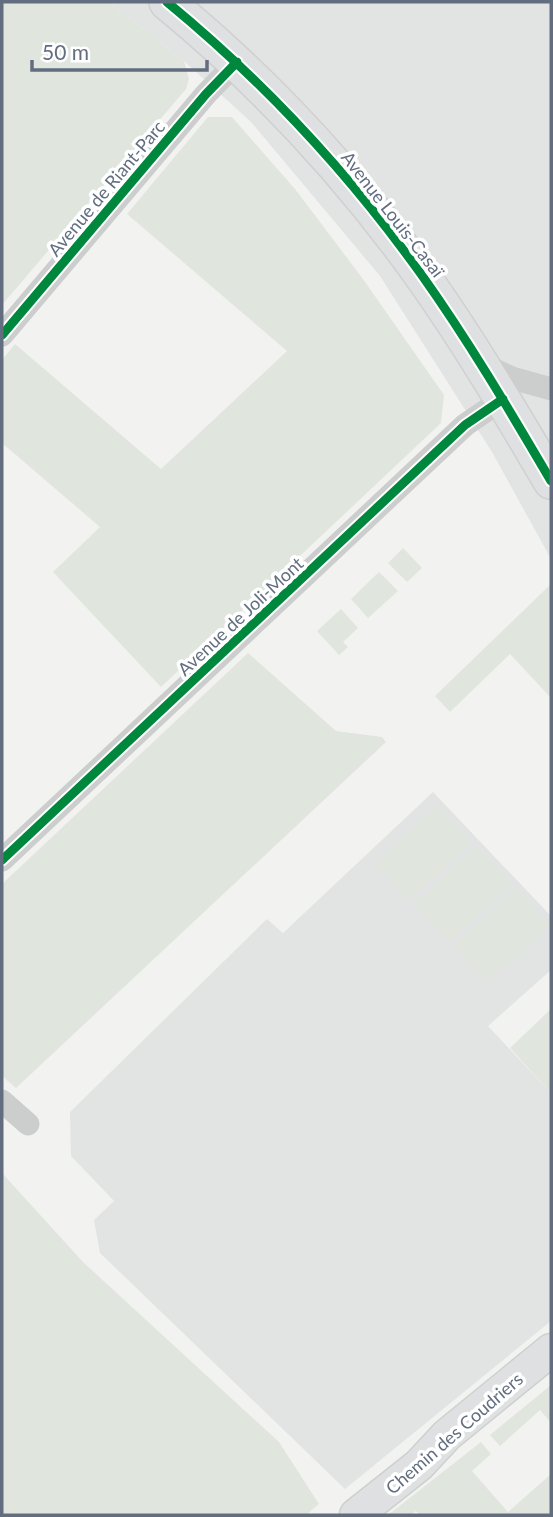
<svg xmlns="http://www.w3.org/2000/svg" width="553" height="1517" viewBox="0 0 553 1517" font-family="Lato,sans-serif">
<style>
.built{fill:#e2e4e3}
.green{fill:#e0e5de}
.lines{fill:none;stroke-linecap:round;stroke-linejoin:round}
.secondary-casing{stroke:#cecfcf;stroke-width:35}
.primary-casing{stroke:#cfd0cf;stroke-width:38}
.street{stroke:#cccdcd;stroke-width:23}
.secondary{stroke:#dfe0e1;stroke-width:32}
.primary{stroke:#dfe0e1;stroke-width:35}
.cycleway-casing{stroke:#fff;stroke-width:13}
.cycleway{stroke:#00873e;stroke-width:9}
.labels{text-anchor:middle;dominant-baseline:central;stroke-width:7;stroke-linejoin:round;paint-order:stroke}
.street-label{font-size:18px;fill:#626e80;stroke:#fff}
</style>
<rect width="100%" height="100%" fill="#f2f3f0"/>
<!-- built -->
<path class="built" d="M109 2H551V559L492 452 380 276 251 122 184 61Z
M433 792 551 916V970L488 1026 551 1093V1321L345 1489 100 1253 94 1220 114 1201 71 1156 70 1112 267 919 283 933Z"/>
<!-- green -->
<path class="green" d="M2 2H109L184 61 189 79 186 89 2 305Z
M208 117H232L295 189 363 279 444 395 441 423 161 687 53 572 100 527 2 443V360L15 344 161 469 287 351 127 214Z
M403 548 422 568 407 582 388 563Z
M379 572 398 591 368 618 351 599Z
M551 584V698L510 654 450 712 435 696Z
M341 609 358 628 343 642 348 647 339 655 317 631Z
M248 653 336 731 382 737 386 742 16 1088 2 1076V884Z
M438 806 471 842 409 900 375 864Z
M477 847 511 884 449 941 415 905Z
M516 889 550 925 487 983 454 947Z
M551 1009V1093L510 1048Z
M2 1173 83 1262 279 1442 319 1504 306 1515H2Z
M551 1385V1423L540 1410 500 1446 490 1435Z
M481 1442 491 1454 472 1471 508 1512 551 1474V1515H420L416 1511 410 1515H388Z"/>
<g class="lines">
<defs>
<path id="secondary" d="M356 1515 419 1465 447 1435 551 1350"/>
<path id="primary" d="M167 2C263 81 348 172 421 274 468 340 510 411 551 481"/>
</defs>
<!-- secondary casing -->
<use href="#secondary" class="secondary-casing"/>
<!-- primary casing -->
<use href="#primary" class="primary-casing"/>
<!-- street -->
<path class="street" d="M2 335 206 94 237 62
M482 364 512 378 551 389
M2 860 465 425 503 399
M2 1101 28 1124"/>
<!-- secondary -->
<use href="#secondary" class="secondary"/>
<!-- primary -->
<use href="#primary" class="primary"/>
<defs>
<path id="cycleway" d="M167 2C263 81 348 172 421 274 468 340 510 411 551 481
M2 335 206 94 237 62
M2 860 465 425 503 399"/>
</defs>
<!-- cycleway casing -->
<use href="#cycleway" class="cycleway-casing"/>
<!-- cycleway -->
<use href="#cycleway" class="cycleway"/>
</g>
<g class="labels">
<!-- street labels -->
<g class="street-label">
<text transform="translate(106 188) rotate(-50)">Avenue de Riant-Parc</text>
<text transform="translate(393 214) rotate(52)">Avenue Louis-Casaï</text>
<text transform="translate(240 616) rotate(-43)">Avenue de Joli-Mont</text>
<text transform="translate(454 1433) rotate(-41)">Chemin des Coudriers</text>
</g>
</g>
<!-- border -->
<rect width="553" height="1517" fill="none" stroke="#626e80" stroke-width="7"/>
<!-- scale -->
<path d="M32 60v10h175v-10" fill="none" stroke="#626e80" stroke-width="3.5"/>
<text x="42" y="60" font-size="21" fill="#626e80" stroke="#ffffff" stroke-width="5" paint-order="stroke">50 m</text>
</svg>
